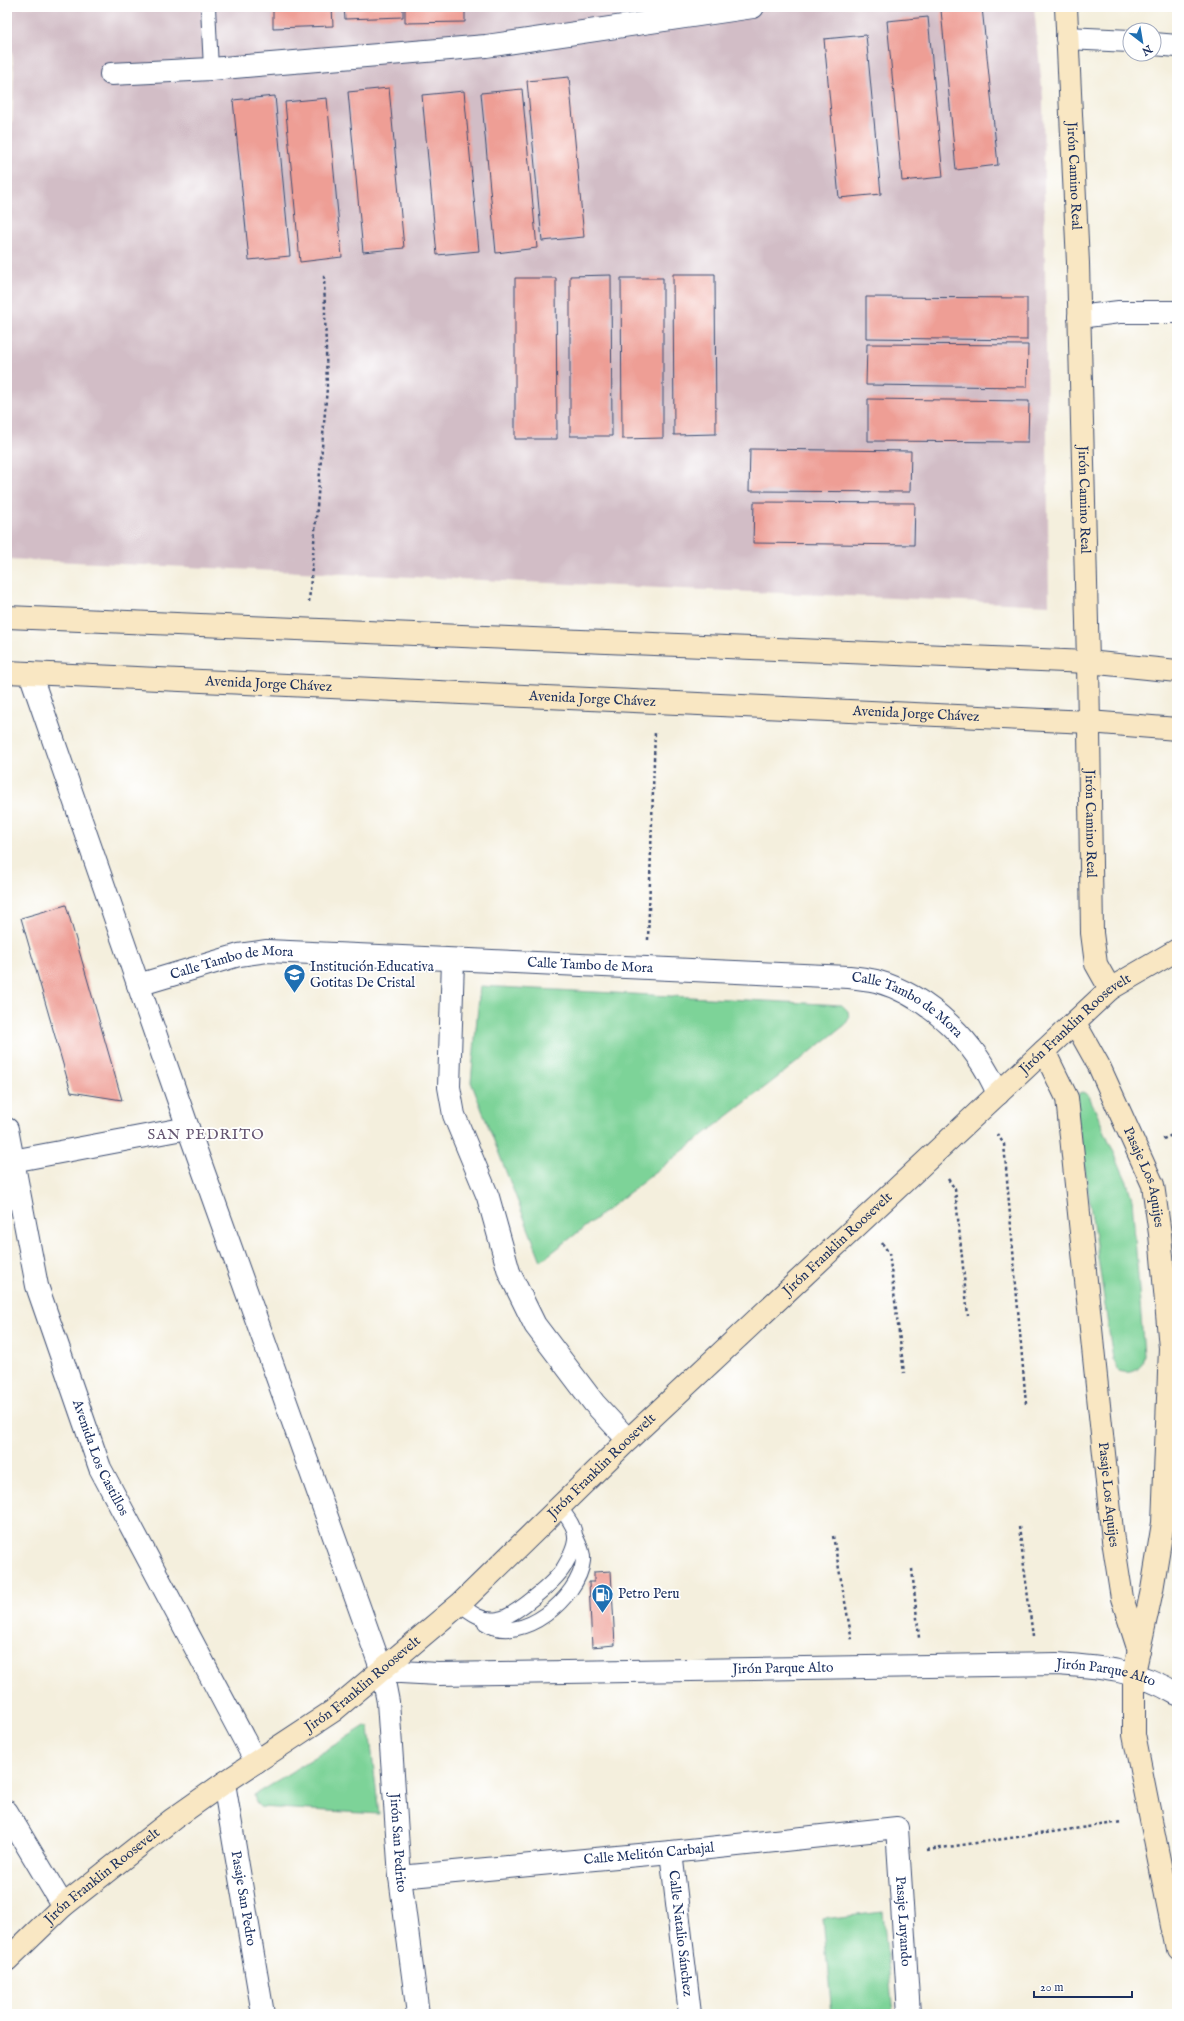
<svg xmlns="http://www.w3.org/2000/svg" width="1184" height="2021" viewBox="0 0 1184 2021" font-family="'IM FELL English',serif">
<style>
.industrial{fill:#d2bdc6}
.green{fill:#7dd398;stroke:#4c817b}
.building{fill:#ee9e95}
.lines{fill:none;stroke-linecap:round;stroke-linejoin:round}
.lane-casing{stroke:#3c4c71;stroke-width:16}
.street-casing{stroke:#3c4c71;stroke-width:24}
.secondary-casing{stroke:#3c4c71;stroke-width:24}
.path{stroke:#3c4c71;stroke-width:2.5;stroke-dasharray:3 3;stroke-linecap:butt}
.lane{stroke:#fff;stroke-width:14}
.street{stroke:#fff;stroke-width:22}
.secondary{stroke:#f9e7c3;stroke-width:22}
.labels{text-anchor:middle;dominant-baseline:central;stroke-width:3.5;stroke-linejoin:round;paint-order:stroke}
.street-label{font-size:14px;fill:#1b2f5e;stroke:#fff}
.poi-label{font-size:14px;fill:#1b2f5e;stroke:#fff;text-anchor:start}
.neighbourhood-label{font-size:15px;letter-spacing:1px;fill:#655671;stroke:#fff}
</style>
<rect width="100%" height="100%" fill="#fff"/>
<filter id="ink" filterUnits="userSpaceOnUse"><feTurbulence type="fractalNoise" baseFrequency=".025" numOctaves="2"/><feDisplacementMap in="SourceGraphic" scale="8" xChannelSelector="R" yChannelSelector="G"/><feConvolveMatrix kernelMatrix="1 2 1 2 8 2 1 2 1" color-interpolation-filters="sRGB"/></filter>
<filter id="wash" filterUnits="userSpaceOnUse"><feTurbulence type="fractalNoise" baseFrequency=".012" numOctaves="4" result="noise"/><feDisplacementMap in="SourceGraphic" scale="16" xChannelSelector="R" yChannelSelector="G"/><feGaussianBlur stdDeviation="0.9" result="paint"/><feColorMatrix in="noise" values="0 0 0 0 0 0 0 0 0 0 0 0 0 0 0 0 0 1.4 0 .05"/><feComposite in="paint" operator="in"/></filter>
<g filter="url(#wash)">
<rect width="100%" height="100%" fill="#f4efdd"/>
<!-- industrial -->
<path class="industrial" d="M7 7H1034L1043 97 1049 605 7 559V276L14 71Z"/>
<!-- green -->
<path class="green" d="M480 986 842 1005 848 1011 849 1018 845 1025 541 1261 471 1082Z
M1083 1092 1089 1096 1127 1182 1132 1199 1144 1355C1142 1370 1133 1375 1119 1371L1113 1359 1075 1103 1079 1093Z
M365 1726 369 1728 379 1814 260 1807 256 1803 254 1795Z
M883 1912 893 2014H832L823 1919Z"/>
<g id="blocks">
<!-- building -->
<path class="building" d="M273 7H332L333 26 273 28Z
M344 7H403V17L345 19Z
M405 7H465V22L405 23Z
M982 7 998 165 956 170 941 10Z
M928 17 943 177 902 181 887 21Z
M866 35 881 194 839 198 824 39Z
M569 77 584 237 542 241 527 81Z
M389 88 404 248 363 252 348 92Z
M522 89 537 248 496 253 481 93Z
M464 91 479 251 437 255 422 95Z
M275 96 290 256 249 260 233 100Z
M327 98 342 257 300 262 285 102Z
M673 274H715L716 434 674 435Z
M611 275 612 436H570V276Z
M515 278H556L557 439H515Z
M621 278H663V438L622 439Z
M866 297 1027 298V340L866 338Z
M867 344 1028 345 1027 387 866 385Z
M868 399 1029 401 1028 442 868 441Z
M750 449 911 451 910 492 749 491Z
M754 502 915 503 914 545 753 543Z
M66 905 122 1100 71 1092 21 918Z
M611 1571 615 1645 592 1647 589 1582H594V1572Z"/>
</g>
</g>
<g filter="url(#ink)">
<use href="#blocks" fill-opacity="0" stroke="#3c4c71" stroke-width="1"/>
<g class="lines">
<defs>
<path id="lane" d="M208 7 211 69
M460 1604C471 1613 483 1622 498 1619 514 1617 556 1581 564 1567 569 1559 576 1545 575 1536 575 1525 565 1515 559 1506
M485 1623C521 1647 579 1597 583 1561 584 1552 579 1544 575 1535"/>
<g id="street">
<path d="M1067 38 1130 41"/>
<path d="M1154 44 1177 46"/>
<path d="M111 74 211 69 486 46 753 7"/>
<path d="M1079 317 1119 312H1177"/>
<path id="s1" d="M30 673 188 1128 382 1671 388 1702 400 1877 418 2014"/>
<path d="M453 960 449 1087 454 1115 488 1197 509 1272 535 1325 594 1403 628 1440"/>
<path id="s2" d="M138 985 239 955 267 951 849 977C858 978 867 979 876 981 930 996 977 1044 998 1094"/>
<path id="s3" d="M7 1129 37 1286 100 1468 256 1762"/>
<path d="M7 1162 188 1128"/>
<path id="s4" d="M382 1671 438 1674 1057 1664C1101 1667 1138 1670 1177 1694"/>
<path id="s5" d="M224 1783 263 2014"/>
<path d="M7 1812 63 1906"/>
<path id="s6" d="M671 1852 690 2014"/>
<path id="s7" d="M400 1877 671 1852 897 1828 909 2014"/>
</g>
<g id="secondary">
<path id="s8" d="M1066 7 1078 263 1088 662 1092 933 1096 964 1110 989"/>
<path d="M7 617 1088 662 1177 671"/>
<path id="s9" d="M7 672 1089 722 1177 729"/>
<path id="s10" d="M1075 1023 1099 1066 1153 1185 1160 1234 1170 1348 1163 1523 1152 1590 1134 1673V1735L1177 1950"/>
<path id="s11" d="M1044 1051 1067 1098 1113 1540 1122 1598 1139 1651"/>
<path id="s12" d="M7 1960 63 1906 173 1819 224 1783 333 1711 460 1604 628 1440 1110 989 1177 950"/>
</g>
</defs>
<!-- lane casing -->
<use href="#lane" class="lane-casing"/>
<!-- street casing -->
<use href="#street" class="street-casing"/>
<!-- secondary casing -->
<use href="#secondary" class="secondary-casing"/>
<!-- path -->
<path class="path" d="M309 602 327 388 324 275
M648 940 655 731
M997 1134 1004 1144 1026 1404
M1163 1139 1177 1133
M948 1179 955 1189 968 1316
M882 1243 889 1253 904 1373
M1019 1527 1033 1637
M833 1536 852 1640
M912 1569 919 1638
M927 1850 1122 1822"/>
<!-- lane -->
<use href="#lane" class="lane"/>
<!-- street -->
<use href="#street" class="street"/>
<!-- secondary -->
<use href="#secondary" class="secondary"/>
</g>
</g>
<!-- icons -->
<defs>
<symbol id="school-pin" viewBox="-11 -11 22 30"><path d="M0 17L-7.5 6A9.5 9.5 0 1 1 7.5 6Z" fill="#1f6fb2" stroke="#fff"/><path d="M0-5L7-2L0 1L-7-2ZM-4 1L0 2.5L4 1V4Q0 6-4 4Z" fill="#fff"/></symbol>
<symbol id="fuel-pin" viewBox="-11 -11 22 30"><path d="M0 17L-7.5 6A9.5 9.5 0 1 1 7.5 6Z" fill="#1f6fb2" stroke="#fff"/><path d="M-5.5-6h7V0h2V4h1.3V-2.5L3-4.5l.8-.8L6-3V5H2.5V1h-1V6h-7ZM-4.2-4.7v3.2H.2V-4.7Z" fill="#fff"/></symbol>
</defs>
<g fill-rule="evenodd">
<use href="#school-pin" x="282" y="962" width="25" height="34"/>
<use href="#fuel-pin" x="590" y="1582" width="25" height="34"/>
</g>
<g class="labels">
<!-- street labels -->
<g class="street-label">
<text stroke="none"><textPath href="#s8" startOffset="169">Jirón Camino Real</textPath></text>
<text stroke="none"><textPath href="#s8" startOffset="493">Jirón Camino Real</textPath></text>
<text stroke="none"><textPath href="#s9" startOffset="262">Avenida Jorge Chávez</textPath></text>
<text stroke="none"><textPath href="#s9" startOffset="586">Avenida Jorge Chávez</textPath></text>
<text stroke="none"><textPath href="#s9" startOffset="910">Avenida Jorge Chávez</textPath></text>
<text stroke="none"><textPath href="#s8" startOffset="817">Jirón Camino Real</textPath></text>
<text stroke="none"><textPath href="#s2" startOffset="97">Calle Tambo de Mora</textPath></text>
<text stroke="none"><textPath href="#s2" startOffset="457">Calle Tambo de Mora</textPath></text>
<text stroke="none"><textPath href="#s2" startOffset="782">Calle Tambo de Mora</textPath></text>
<text stroke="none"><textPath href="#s12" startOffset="1423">Jirón Franklin Roosevelt</textPath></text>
<text stroke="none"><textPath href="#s10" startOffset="170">Pasaje Los Aquijes</textPath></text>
<text stroke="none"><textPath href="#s12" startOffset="1099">Jirón Franklin Roosevelt</textPath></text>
<text stroke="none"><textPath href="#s3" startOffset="343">Avenida Los Castillos</textPath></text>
<text stroke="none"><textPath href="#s12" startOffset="775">Jirón Franklin Roosevelt</textPath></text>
<text stroke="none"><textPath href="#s11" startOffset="451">Pasaje Los Aquijes</textPath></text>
<text stroke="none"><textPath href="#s4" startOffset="401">Jirón Parque Alto</textPath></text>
<text stroke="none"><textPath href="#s4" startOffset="725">Jirón Parque Alto</textPath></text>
<text stroke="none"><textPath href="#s12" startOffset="451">Jirón Franklin Roosevelt</textPath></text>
<text stroke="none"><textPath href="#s1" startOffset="1231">Jirón San Pedrito</textPath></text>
<text stroke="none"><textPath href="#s7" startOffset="250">Calle Melitón Carbajal</textPath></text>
<text stroke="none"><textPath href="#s12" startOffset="127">Jirón Franklin Roosevelt</textPath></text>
<text stroke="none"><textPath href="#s5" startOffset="117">Pasaje San Pedro</textPath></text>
<text stroke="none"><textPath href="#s7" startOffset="593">Pasaje Luyando</textPath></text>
<text stroke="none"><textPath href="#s6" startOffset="82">Calle Natalio Sánchez</textPath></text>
</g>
<!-- poi labels -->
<g class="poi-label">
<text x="310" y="967">Institución Educativa<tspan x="310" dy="16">Gotitas De Cristal</tspan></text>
<text x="618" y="1594">Petro Peru</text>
</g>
<!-- neighbourhood labels -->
<g class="neighbourhood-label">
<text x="206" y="1134">SAN PEDRITO</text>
</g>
</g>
<!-- margin -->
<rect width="1184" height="2021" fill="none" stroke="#fff" stroke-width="24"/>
<!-- north arrow -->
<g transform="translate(1142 42) rotate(149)"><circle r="19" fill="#ffffff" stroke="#a4acbf"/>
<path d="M0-3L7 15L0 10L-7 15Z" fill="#1f6fb2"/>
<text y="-6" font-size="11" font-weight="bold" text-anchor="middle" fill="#1b2f5e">N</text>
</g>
<!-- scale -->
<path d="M1034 1991v6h98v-6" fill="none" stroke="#1b2f5e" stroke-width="2"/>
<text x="1040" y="1991" font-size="12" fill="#1b2f5e" stroke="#ffffff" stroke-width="3" paint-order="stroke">20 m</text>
</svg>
